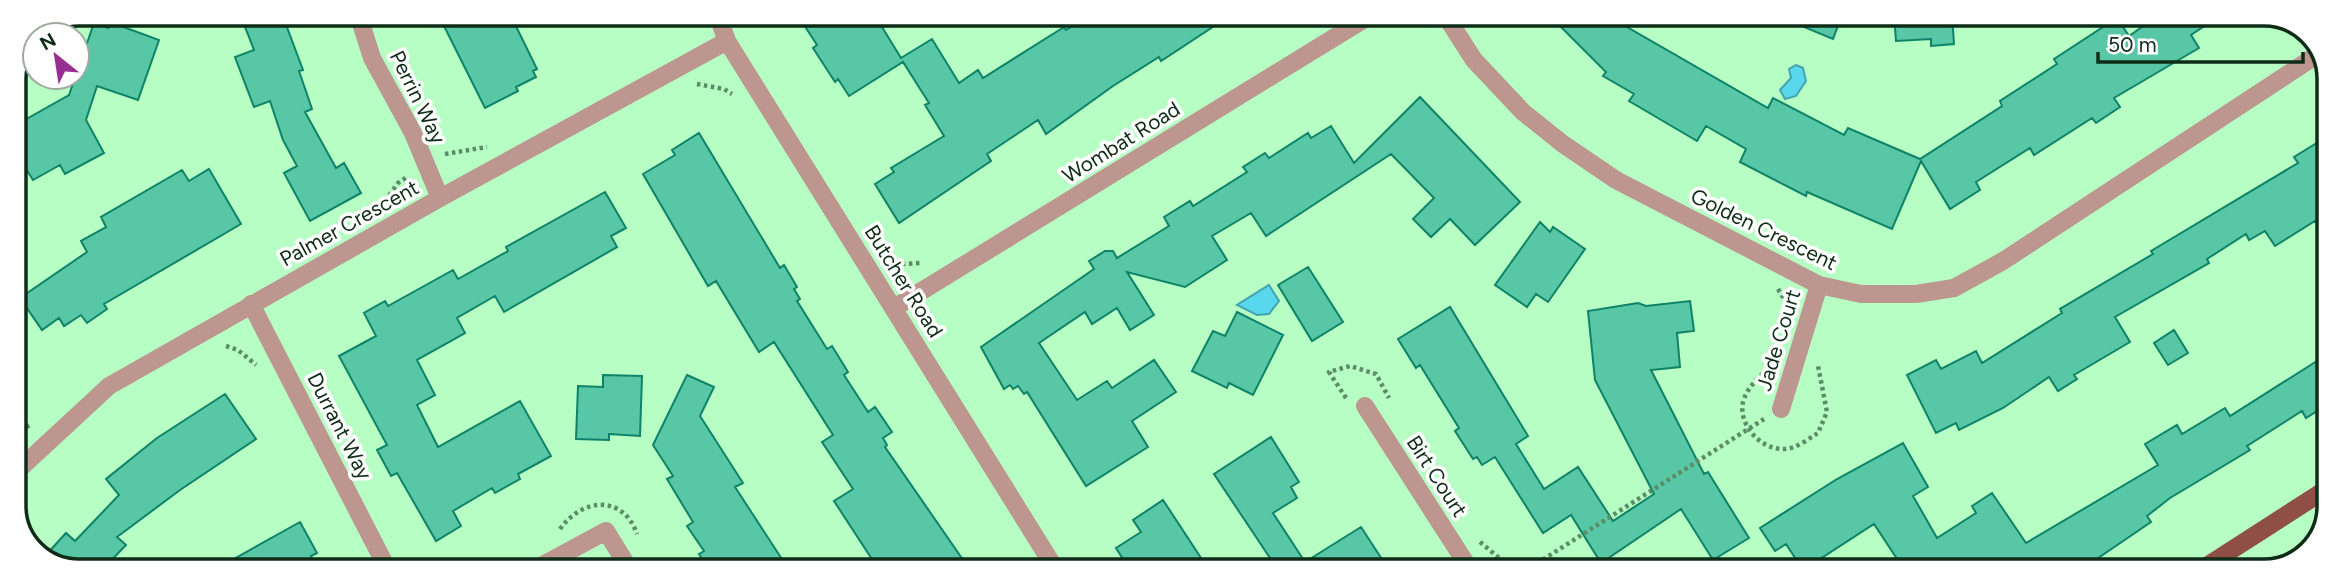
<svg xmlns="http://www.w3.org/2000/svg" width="2343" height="585" viewBox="0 0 2343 585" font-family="Figtree,sans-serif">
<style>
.water{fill:#59d8ed;stroke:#43a4ad;stroke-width:2}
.building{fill:#58c7a5;stroke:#0e8367;stroke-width:2}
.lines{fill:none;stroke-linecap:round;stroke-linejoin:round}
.path{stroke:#5b8c66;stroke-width:4.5;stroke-dasharray:3.5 3.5;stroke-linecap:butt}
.minor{stroke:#bc968f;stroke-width:18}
.major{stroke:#904f45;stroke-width:18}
.labels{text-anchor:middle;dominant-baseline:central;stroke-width:7;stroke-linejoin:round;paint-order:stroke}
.street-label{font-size:21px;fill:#0f2c17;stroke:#fff}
.rim{fill:none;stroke:#0f2c17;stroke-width:3.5}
</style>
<rect width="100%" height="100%" fill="#b6fec4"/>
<!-- water -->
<path class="water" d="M1796 65 1803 68 1806 81 1796 96 1785 99 1780 90 1791 78 1789 69Z
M1269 285 1279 301 1269 314 1257 315 1237 305Z"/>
<!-- building -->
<path class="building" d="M240 14H282L303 70 299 71 312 109 305 112 336 168 344 163 361 193 310 221 284 173 297 166 283 140 270 101 254 107 235 57 254 50Z
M438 14H510L537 69 533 71 536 77 516 87 518 91 485 108Z
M797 14H843L850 25 866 14H874L901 58 932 39 959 83 978 70 983 78 1064 27 1066 30 1090 15H1132L1138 24 1152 15H1231L1161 61 1159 57 1113 86 1046 134 1038 120 987 154 991 161 899 223 875 184 894 172 891 168 944 136 925 105 929 103 903 62 849 96 838 79 835 82 813 48 817 45Z
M1549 15H1606L1768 108 1773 98 1844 135 1848 128 1920 159 2002 106 2000 101 2057 64 2054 59 2117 18 2129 36 2159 15H2221L2191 35 2199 48 2114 98 2120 107 2096 123 2092 118 2034 155 2030 148 1976 182 1980 190 1950 209 1921 161 1892 229 1807 192 1806 196 1740 162 1746 149 1706 126 1697 141 1629 101 1634 94 1603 76 1606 72Z
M1775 15H1842L1833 39Z
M1894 15H1952L1954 44 1931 46V39L1896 41Z
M110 22 159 40 138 100 97 86 86 120 104 153 65 174 60 165 33 180 26 169 14 175V126L69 95 94 23 108 28Z
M1420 97 1520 202 1475 245 1450 219 1431 237 1413 219 1434 198 1391 154 1266 236 1251 213 1212 236 1227 260 1185 287 1127 272 1154 315 1130 330 1117 308 1092 324 1085 312 1039 343 1077 400 1107 381 1112 388 1154 360 1176 392 1132 421 1148 447 1086 486 1027 392 1024 394 1018 386 1013 389 1010 385 1004 389 981 347 1094 269 1089 261 1105 251H1113L1117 258 1169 226 1164 217 1190 201 1193 206 1247 172 1243 167 1265 153 1269 158 1308 133 1311 138 1331 126 1354 163Z
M699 133 780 268 784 265 797 287 794 289 800 299 797 301 827 349 832 346 848 372 844 375 868 412 875 407 892 432 883 438 887 445 885 447 970 570H879L834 501 853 489 822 442 833 435 774 342 759 352 716 281 708 286 643 174 675 155 672 150Z
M2328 136V242L2315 221 2275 246 2265 231 2249 240 2246 234 2207 259 2209 263 2115 317 2130 342 2074 375 2077 379 2058 391 2049 377 2003 408 1959 430 1956 423 1936 433 1907 375 1936 360 1941 369 1976 351 1982 363 2062 313 2060 309 2153 254 2151 251 2298 163 2294 157Z
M209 169 241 224 104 304 107 309 87 323 81 315 64 326 59 318 42 330 20 298 87 252 81 241 106 227 101 217 182 170 189 181Z
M605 192 626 228 611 236 617 247 504 312 495 296 457 318 465 333 417 360 435 395 417 405 438 447 520 401 551 456 518 474 520 479 495 493 492 488 453 511 461 526 436 541 397 473 391 476 377 450 387 445 339 356 376 336 364 313 385 301 388 306 453 270 458 279 508 251 506 247Z
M1540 222 1550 232 1553 227 1585 249 1548 302 1536 294 1527 307 1495 285Z
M1308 267 1343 322 1312 341 1278 285Z
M1690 301 1694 331 1677 333 1680 367 1651 370 1704 474 1708 472 1749 538 1713 560 1681 509 1601 563 1571 515 1543 533 1495 457 1482 465 1477 457 1473 459 1455 431 1459 428 1420 365 1416 368 1398 339 1450 307 1528 436 1516 444 1544 489 1578 467 1613 521 1654 494 1595 380 1588 311 1638 303 1646 306Z
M1237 312 1283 335 1253 395 1229 383 1227 388 1192 371 1213 331 1225 336Z
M2174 330 2188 353 2168 365 2154 343Z
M2328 354V404L2306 418 2302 411 2247 446 2250 450 2170 498 2147 516 2151 522 2079 571H1905L1874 524 1803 570 1786 544 1775 551 1760 528 1837 479 1903 443 1928 487 1913 496 1937 538 1976 513 1972 506 1992 493 2026 543 2158 465 2145 444 2177 425 2182 434 2225 408 2230 416Z
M603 375 642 376 640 436 609 434V440L576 439 578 386 603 387Z
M687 375 714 387 700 416 743 483 735 487 789 570H709L699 554 704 551 687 526 693 522 667 479 673 476 653 445Z
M225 394 256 439 180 490 117 537 126 545 102 570H66L44 557 66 533 75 541 119 495 106 479 157 438Z
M1271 437 1299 482 1291 487 1297 498 1273 513 1305 562 1361 527 1389 570H1278L1214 474Z
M1163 500 1203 561 1189 570H1130L1116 548 1141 532 1133 520Z
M300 522 317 553 311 556 318 570H214Z"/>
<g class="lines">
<!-- path -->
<path class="path" d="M1391 23 1419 21 1427 26
M37 35V31
M20 64 30 57 35 45
M697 84 724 89 732 94
M445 154 487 147
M385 201 398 183 407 177
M889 258 905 264 921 263
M1778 289 1788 305
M226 346 238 350 256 365
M1768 368C1758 379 1747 387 1743 402 1738 425 1761 450 1784 449 1796 449 1808 439 1818 433L1827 412 1818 366
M1346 398 1329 372 1350 366 1376 374 1389 398
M14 434 30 425
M560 529C582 498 623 494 637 534
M1480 542 1515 571
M499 570 513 561
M1525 571 1764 419"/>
<!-- minor -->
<path class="minor" d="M358 14 372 58 413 133 440 198
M717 14 727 41 1056 570
M1445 15 1474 60 1523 112 1563 144 1616 180 1819 285 1861 294H1916L1954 288 2003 261 2320 53
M251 304 388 570
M894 308 1371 15
M1365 406 1471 571
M1781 409 1819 285
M14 474 109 386 440 198 727 41
M534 570 606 531 630 570"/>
<!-- major -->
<path class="major" d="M2199 571 2328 488"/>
</g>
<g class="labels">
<!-- street labels -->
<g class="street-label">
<text transform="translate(418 97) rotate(64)">Perrin Way</text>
<text transform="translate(1121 142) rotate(-32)">Wombat Road</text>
<text transform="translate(349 223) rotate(-29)">Palmer Crescent</text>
<text transform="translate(1764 229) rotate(26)">Golden Crescent</text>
<text transform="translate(904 281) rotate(58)">Butcher Road</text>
<text transform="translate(1778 340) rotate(-73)">Jade Court</text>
<text transform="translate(340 426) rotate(63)">Durrant Way</text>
<text transform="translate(1437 476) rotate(57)">Birt Court</text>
</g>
</g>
<!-- crop -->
<path d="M0 0H2343V585H0ZM79 26H2264A53 53 0 0 1 2317 79V506A53 53 0 0 1 2264 559H79A53 53 0 0 1 26 506V79A53 53 0 0 1 79 26Z" fill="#fff" fill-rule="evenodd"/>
<path class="rim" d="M79 26H2264A53 53 0 0 1 2317 79V506A53 53 0 0 1 2264 559H79A53 53 0 0 1 26 506V79A53 53 0 0 1 79 26Z"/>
<!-- north arrow -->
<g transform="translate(56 56) rotate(330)"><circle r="33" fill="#ffffff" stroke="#9faba2" stroke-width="2"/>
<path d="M0-5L12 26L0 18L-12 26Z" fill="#972f92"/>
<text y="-10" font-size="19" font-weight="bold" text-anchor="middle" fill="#0f2c17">N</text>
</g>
<!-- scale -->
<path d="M2098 52v10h205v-10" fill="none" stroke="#0f2c17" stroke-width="3.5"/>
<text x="2108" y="52" font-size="21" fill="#0f2c17" stroke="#ffffff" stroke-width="5" paint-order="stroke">50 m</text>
</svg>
